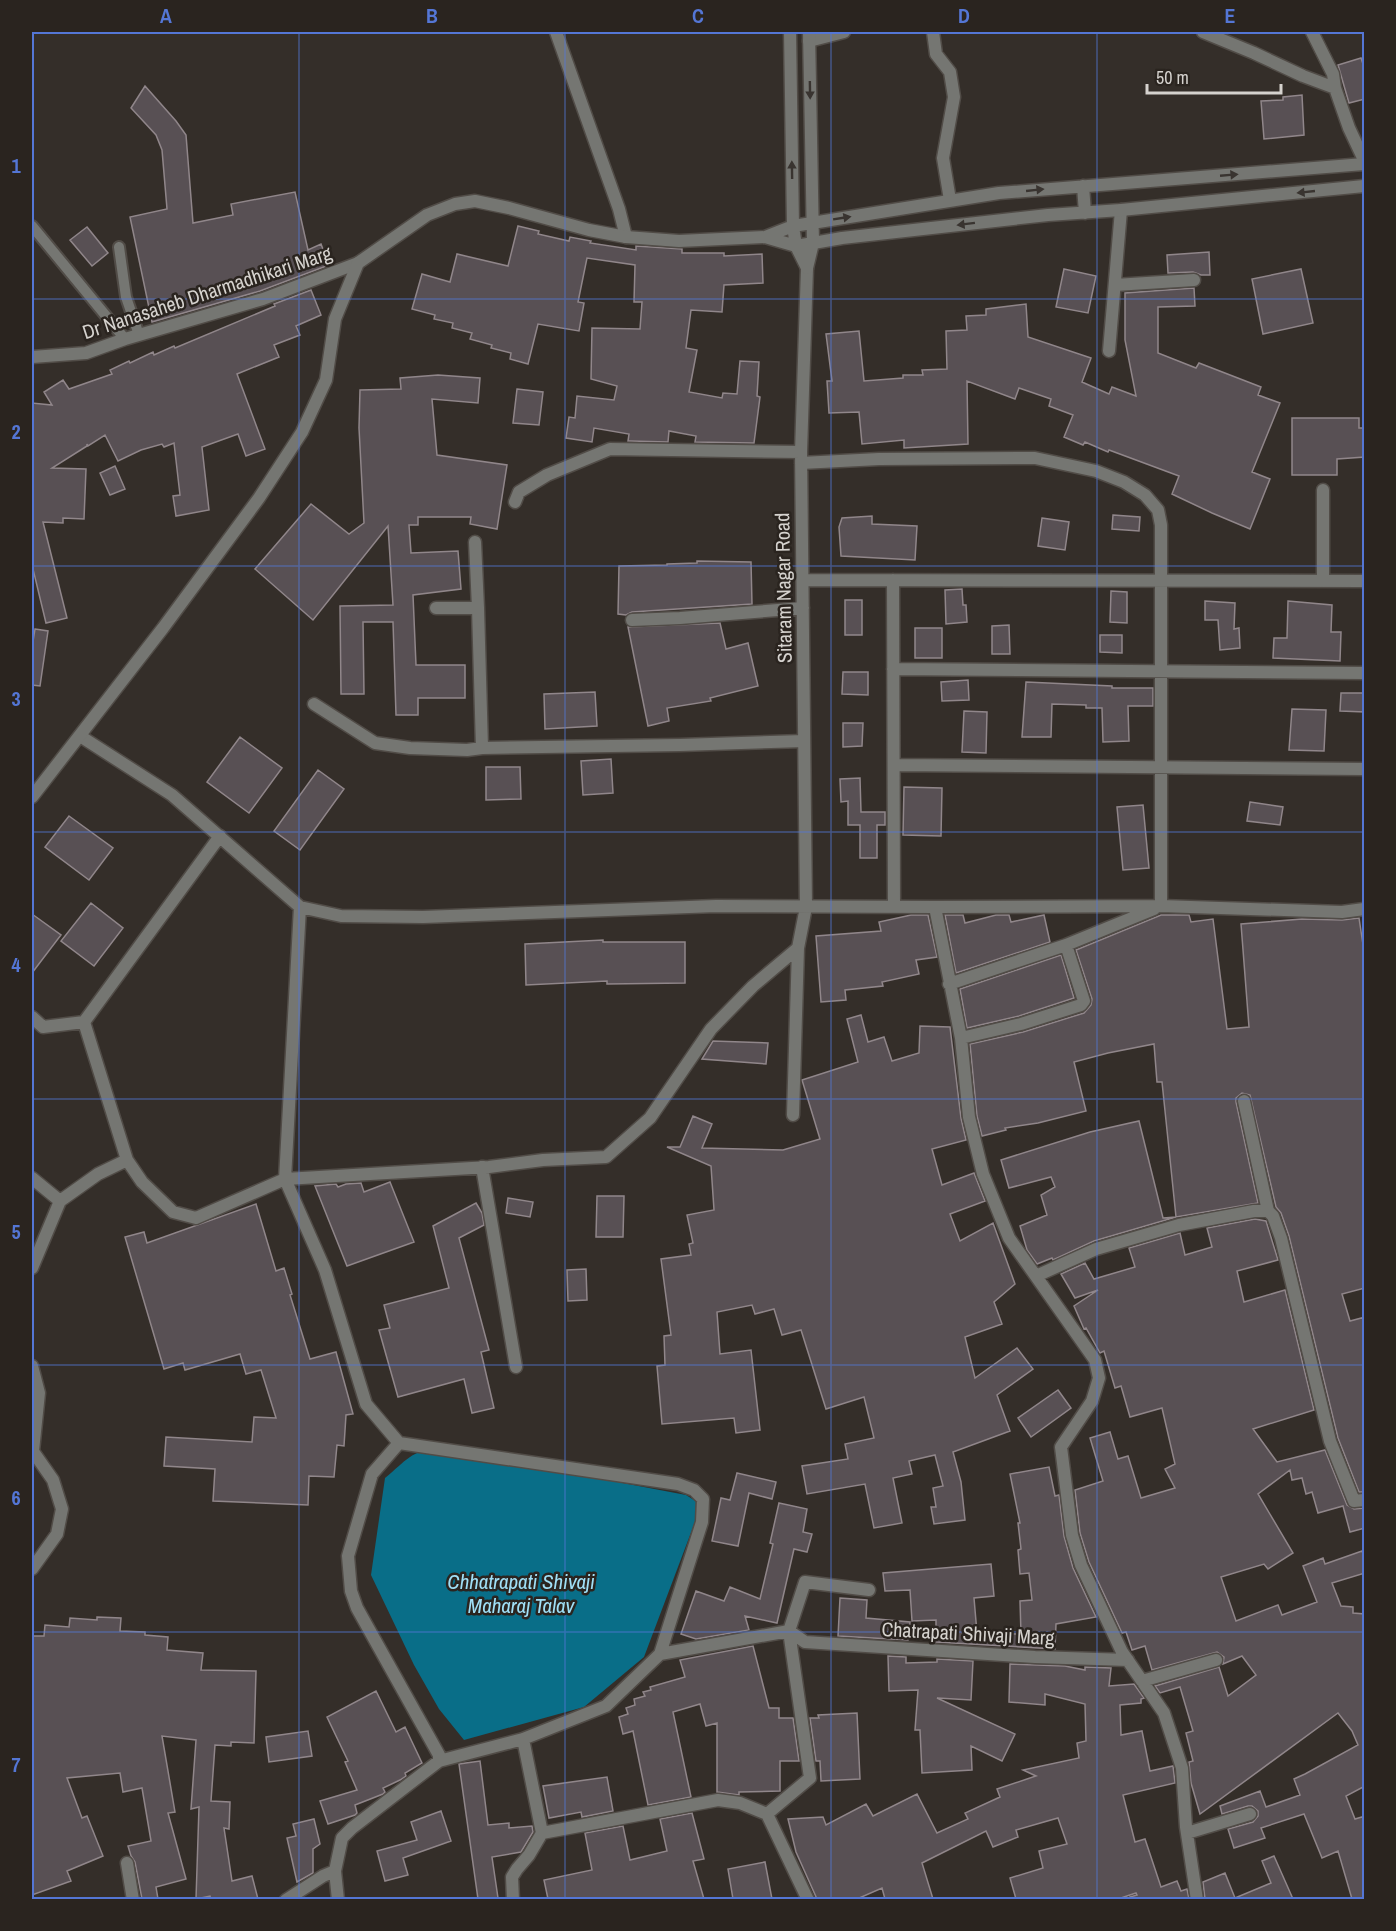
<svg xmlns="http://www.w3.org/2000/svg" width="1396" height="1931" viewBox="0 0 1396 1931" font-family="'Archivo Narrow',sans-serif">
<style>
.water{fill:#096e88}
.building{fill:#585054;stroke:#90868a;stroke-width:1.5}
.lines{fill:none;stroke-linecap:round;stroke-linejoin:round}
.service-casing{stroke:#514c47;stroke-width:14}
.minor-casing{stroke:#514c47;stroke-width:15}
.tertiary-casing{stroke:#514c47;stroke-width:15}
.service{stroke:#757672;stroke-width:10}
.minor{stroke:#757672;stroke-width:12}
.tertiary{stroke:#757672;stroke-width:12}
.oneway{fill:#393430}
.grid{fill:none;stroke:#5476d5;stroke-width:1.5;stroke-opacity:0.55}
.labels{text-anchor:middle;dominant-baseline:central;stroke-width:5;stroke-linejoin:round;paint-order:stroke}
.street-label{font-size:20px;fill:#d5d2ce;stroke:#2a241f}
.water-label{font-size:21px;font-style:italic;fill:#a0e0f7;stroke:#2a241f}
.neatline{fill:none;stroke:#5476d5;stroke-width:2}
.grid-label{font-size:20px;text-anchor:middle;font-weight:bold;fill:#5476d5}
</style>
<rect width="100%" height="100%" fill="#342e29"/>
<!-- water -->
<path class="water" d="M439 1448 686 1495 697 1502 698 1514 644 1657 584 1707 464 1740 439 1709 414 1665 371 1575 385 1478C406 1461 411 1450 439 1448Z"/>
<!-- building -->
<path class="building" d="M1361 58 1365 70V99L1349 103 1338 65Z
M145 86 176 121 186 135 193 223 233 215 231 204 295 192 308 250 321 244 329 265 260 291 152 322 130 217 167 209 162 150 156 135 131 108Z
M1302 95 1304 135 1264 139 1261 101 1283 100V97Z
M518 226 539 231 538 234 569 241 570 237 591 241 590 243 636 250V246L682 249V253H724V256L762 254 763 283 724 285 722 312 691 310 686 348 697 350 689 392 722 398 723 393 737 394 740 361 759 362 757 396 760 397 754 443 695 442 696 436 669 431 668 442 630 441H628L629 434 594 428 592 442 566 438 569 417 575 418 577 396 614 400 617 386 591 379 592 328 640 329 642 302H634L635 265 587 258 578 302 584 303 579 331 538 324 528 364 510 359 511 353 491 348 492 345 470 339 472 333 452 328 453 323 434 319 435 315 412 309 422 274 450 282 457 254 508 266Z
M87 227 108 253 92 266 70 240Z
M1209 252 1210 275H1201L1193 272 1168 273 1167 255Z
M1064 269 1096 276 1088 313 1056 307Z
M1301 269 1313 323 1263 334 1252 279Z
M1194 288 1195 306 1158 307V353L1196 368 1199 363 1261 387 1258 395 1280 403 1252 472 1270 479 1250 529 1212 513 1172 494 1179 476 1109 450 1108 452 1085 442 1083 445 1064 437 1073 415 1049 406 1051 399 1019 388 1015 399 967 381 968 444 904 448V440L862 444 859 412 829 413 827 381H832L826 334 859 331 864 381 903 378V375H923L922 370 947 369 946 331 967 330 966 316 986 315V309L1026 304 1028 337 1091 358 1082 382 1109 394 1112 387 1136 396 1125 340V293Z
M311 290 321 315 296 326 300 335 274 345 279 357 237 374 265 449 246 456 238 434 202 447 209 510 176 516 173 496 180 495 174 443 164 447 162 444 141 450 118 461 105 435 88 446 87 444V446L52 468 86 469 84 519 63 518V523L43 522 67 618 46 623 32 565V403L52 405 44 392 63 380 69 389 112 374 110 370 129 361 130 363 153 352 154 355 174 346 175 348 275 306 274 304Z
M438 375 480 378 478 403 432 399 437 455 507 465 497 529 470 524 471 517H418V525H409L411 553 458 551 461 589 413 595 416 665H465V698H418V715H396L393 622H363L364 694H341L340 606 393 605 388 526 313 620 255 569 311 504 349 534 364 523 359 428 360 390 401 389 400 378Z
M517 389 543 392 539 425 513 423Z
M1292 418H1359V428H1365V457L1337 459V475H1292Z
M115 466 125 489 110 495 100 473Z
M1113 515 1140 517 1139 531 1112 529Z
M872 516V524L917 526 915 560 841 556 839 527 842 518Z
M1042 518 1069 522 1065 550 1038 546Z
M697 561 751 562 752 604 632 612 626 615 618 614 619 566 667 565V564L697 563Z
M962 589 963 605H966L967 622 946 624 945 590Z
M1111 591 1127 592V623L1110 622Z
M845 600H862V635H845Z
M1205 601 1235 603 1234 629 1239 628 1240 648 1220 650 1218 620H1205Z
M1288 601 1332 605 1331 632H1341L1340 661 1273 658 1274 638H1287Z
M720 623 726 649 748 643 758 686 710 698 711 701 667 708 669 721 648 726 628 627Z
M1009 625 1010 654H992V626Z
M915 628H942V658H915Z
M35 629 48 631 40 686 32 685V648Z
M1100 635H1122V653L1100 652Z
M843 672H868V695L842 694Z
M968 680 969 700 942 701 941 682Z
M1026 682 1112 686V688H1153V706H1128L1129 741 1103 742 1102 708H1086V705L1052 704 1051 737H1022Z
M595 692 597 726 545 729 544 694Z
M1341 693H1365V712L1340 711Z
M1292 709 1326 710 1324 751 1289 750Z
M964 711 987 712 986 753 962 752Z
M843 723H863L862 746 843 747Z
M240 737 282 768 249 813 207 782Z
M611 759 613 793 583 795 581 761Z
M486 767H520L521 799 486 800Z
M318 770 344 789 300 850 274 831Z
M860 778 861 812H885V825H877V858H860V825H848V801L841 802 840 779Z
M904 787 942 788 941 836 903 835Z
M1250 802 1283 807 1280 825 1247 821Z
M1143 805 1149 868 1123 870 1117 807Z
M69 816 113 848 89 880 45 847Z
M91 903 123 928 94 966 61 941Z
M32 914 61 935 32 973Z
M911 915H928L937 957 916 960 919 974 882 982 883 986 845 990 846 1000 821 1002 816 936 881 931 879 922Z
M945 915H963L965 923 996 915H1009L1011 922 1044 915 1050 942 956 973Z
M1161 915H1189L1191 922 1213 919 1227 1029 1249 1027 1241 924 1302 919 1342 920 1359 918 1365 958V1288L1342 1294 1350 1321 1365 1317V1492H1359L1338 1438 1289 1236 1281 1213 1276 1207 1250 1095 1242 1093 1236 1098V1102L1258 1203 1176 1217 1162 1082H1157L1154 1044 1108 1053 1074 1062 1086 1111 1038 1123 1005 1128 1006 1130 982 1136 977 1116 970 1044 1023 1032 1084 1013 1091 1005 1092 999 1076 950Z
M603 940V942H685V983L607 984V981L526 985 525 944Z
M1061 955 1074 998 1019 1016 967 1028 960 989Z
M861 1015 868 1042 884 1037 892 1061 919 1053 920 1026 950 1027 961 1118 966 1140 932 1149 942 1185 974 1173 985 1201 950 1214 960 1241 993 1223 1015 1284 994 1302 1002 1324 965 1337 975 1378 1017 1348 1033 1369 997 1395 1010 1431 953 1452 961 1482 965 1520 934 1524 931 1507H936L933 1488 943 1486 935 1455 909 1461 912 1474 893 1478 902 1523 874 1528 865 1484 807 1494 802 1466 848 1459 845 1444 874 1438 864 1397 826 1409 801 1330 782 1335 774 1309 755 1314 752 1305 717 1312 720 1354 751 1350 760 1430 736 1433 734 1418 662 1424 657 1366 665 1365 664 1336 671 1335 661 1259 691 1255 689 1244 693 1243 687 1215 714 1210 711 1166 667 1147H680L693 1116 712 1124 702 1148 783 1150 820 1139 802 1080 858 1062 847 1019Z
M713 1041 768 1043 766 1064 702 1059Z
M1139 1121 1163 1218 1176 1217 1094 1241 1053 1260 1052 1258 1037 1264 1027 1250 1020 1226 1047 1215 1041 1195 1055 1187 1051 1177 1009 1188 1001 1160 1090 1132Z
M390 1182 414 1242 347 1266 315 1186 336 1184 338 1187 346 1184 361 1183 364 1192Z
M597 1196H624L623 1237H596Z
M508 1198 533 1202 530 1217 506 1213Z
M476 1203 482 1213 484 1225 459 1238 489 1350 481 1352 494 1408 472 1413 464 1379 398 1397 379 1330 390 1328 384 1305 449 1288 433 1226Z
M256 1204 276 1271 284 1268 292 1294 290 1295 310 1359 336 1352 353 1414 346 1415 344 1446 337 1445 334 1477 309 1476 308 1505 213 1501 215 1469 164 1466 166 1437 252 1442 254 1417 276 1418 261 1370 246 1374 240 1354 185 1370 183 1363 164 1369 125 1237 144 1232 147 1243Z
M1255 1219 1266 1221 1278 1260 1237 1271 1244 1302 1285 1290 1314 1410 1253 1429 1277 1462 1325 1450 1347 1505 1354 1509 1365 1508V1528L1350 1532 1343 1506 1318 1513 1312 1492 1306 1494 1302 1478 1292 1480 1290 1470 1258 1494 1293 1553 1268 1569 1264 1564 1221 1577 1236 1621 1278 1605 1282 1615 1317 1602 1303 1566 1323 1558 1325 1564 1362 1551 1365 1560V1573L1332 1583 1341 1606 1353 1607V1613L1365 1614V1786L1346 1796 1355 1819 1365 1816V1899H1352L1338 1851 1322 1858 1304 1814 1261 1828 1265 1838 1234 1848 1228 1829 1253 1822 1258 1816V1811L1252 1806H1248L1222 1814 1220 1806 1260 1791 1266 1807 1300 1795 1294 1779 1305 1774 1358 1745 1352 1731 1338 1713 1200 1814 1191 1783 1189 1762 1193 1761 1186 1733 1193 1731 1180 1687 1160 1693 1155 1686 1219 1667 1228 1696 1256 1675 1242 1656 1223 1664 1224 1657 1217 1652 1152 1670 1145 1646 1132 1650 1126 1632 1122 1633 1089 1562 1080 1533 1075 1490 1103 1481 1090 1438 1110 1432 1118 1459 1128 1456 1141 1498 1175 1488 1165 1469 1175 1464 1162 1408 1130 1417 1121 1386 1115 1388 1104 1351 1100 1353 1086 1328 1084 1329 1074 1306 1098 1290 1075 1298 1061 1274 1085 1263 1094 1279 1135 1267 1129 1248 1180 1233 1185 1255 1212 1247 1207 1228Z
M586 1269 587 1300 568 1301 567 1270Z
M1058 1390 1071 1408 1031 1437 1018 1418Z
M1049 1467 1055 1496 1059 1495 1064 1536 1073 1568 1096 1617 1056 1624 1055 1649 936 1642V1620L912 1621 910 1590 885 1591 883 1573 991 1564 994 1596 974 1598 977 1633 1021 1634 1020 1601 1032 1600 1029 1573 1020 1574 1018 1550 1021 1549 1018 1523H1020L1010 1474Z
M737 1473 776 1482 772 1499 749 1493 738 1546 712 1541 721 1498 730 1500Z
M779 1503 807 1509 803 1532 812 1534 807 1552 794 1549 777 1623 745 1616 749 1630 696 1639 681 1634 696 1591 724 1601 730 1587 760 1599 773 1544 770 1543Z
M840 1598 867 1600 866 1618 910 1622 908 1640 838 1636Z
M97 1617 121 1618 120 1631 145 1632V1635L168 1637 167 1650 203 1653 201 1670 256 1671 254 1743 231 1742V1746L215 1745 211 1801 230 1802 229 1829 224 1828 232 1881 252 1876 258 1899H211L210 1896 196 1899 199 1807 191 1809 196 1740 162 1736 175 1812 168 1813 186 1879 156 1887 158 1899H142L135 1862 131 1856 128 1846 151 1841 142 1788 123 1792 120 1773 67 1778 82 1818 87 1816 103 1856 67 1871 71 1881 32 1895V1636H44L45 1625 69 1627 70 1618 97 1620Z
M753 1646 769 1708H779V1718H793L799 1761H780V1791L739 1792V1795L717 1792V1723L706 1726 700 1704 673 1712 691 1797 648 1805 633 1731 623 1734 619 1717 628 1714 626 1708 635 1705 634 1699 645 1696 643 1692 651 1690 650 1687 685 1677 680 1660Z
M888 1656 906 1657V1663L937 1662V1659L973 1661 971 1700 937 1698 1015 1734 1002 1761 971 1746 972 1770 922 1773 920 1730H915L918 1690 889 1691Z
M1010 1664 1065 1666 1085 1670V1667L1111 1668 1109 1686 1134 1684 1144 1698 1141 1699V1703L1120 1705 1121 1735 1142 1731 1150 1771 1173 1766 1175 1783 1123 1795 1135 1842 1145 1839 1161 1887 1177 1881 1181 1891 1187 1889 1189 1899H1131L1130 1897 1137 1895 1136 1893 1118 1899H1016L1010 1878 1043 1868 1039 1851 1067 1844 1058 1818 1016 1830 1018 1837 993 1847 986 1831 922 1863 933 1899H885L882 1888 857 1899H817L796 1852 788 1819 823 1817 826 1825 866 1804 873 1816 917 1794 937 1833 968 1819 965 1813 1000 1797 997 1789 1036 1776 1023 1770 1079 1758 1077 1743 1086 1741 1085 1704 1045 1694V1705L1009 1702Z
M376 1691 396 1732 405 1727 422 1763 405 1773 406 1776 400 1780 383 1788 385 1792 383 1794 355 1805 357 1813 355 1815 328 1824 320 1801 357 1790 345 1762 348 1761 327 1717Z
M857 1713 860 1779 821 1781 820 1761H816L810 1718H819L818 1715Z
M308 1731 312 1756 269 1762 266 1737Z
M480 1761 488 1825 509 1823V1828L532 1826 533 1832 521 1852 492 1857 498 1898 488 1899H478L459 1764Z
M607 1777 613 1811 582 1817 581 1812 549 1818 543 1786Z
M441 1811 451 1841 403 1858 408 1875 385 1881 377 1851 417 1840 411 1822Z
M692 1813 704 1859 693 1861 704 1899H548L544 1880 592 1870 585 1833 623 1826 630 1860 667 1851 660 1819Z
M314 1819 320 1844 313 1849V1873L297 1882 287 1838 296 1836 293 1824Z
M1274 1856 1293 1899H1205L1203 1882 1225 1873 1235 1898 1271 1883 1262 1861Z
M765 1862 772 1899H733L728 1869Z"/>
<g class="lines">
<defs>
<path id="service" d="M32 226 125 339
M119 247 126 297 139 335"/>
<path id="minor" d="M556 32 619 209 626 237
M933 32 936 54 950 72 954 97 943 158 950 200
M1203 32 1254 53 1303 76 1335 88
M1312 32 1333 74 1335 88 1349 128 1364 160
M809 41 844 32
M1115 285 1194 280
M1109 351 1121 210
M32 357 86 353 125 339 263 299 358 263
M801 463 879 459 1035 458 1096 471 1124 482 1145 495 1158 510 1161 525V906
M1323 490V581
M515 502 519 492 547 475 610 449 801 452
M475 542 478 608
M803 580 1364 581
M893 580 894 906
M436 608H478L482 748
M632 620 680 618 803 608
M893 669 1364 673
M314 704 375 743 410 748 467 750 482 748 680 745 804 741
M80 736 172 795 300 907 341 916 423 917 716 906 935 907 1161 906 1342 912 1364 909
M894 765 1364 769
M300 907 285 1179 325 1270 366 1404 399 1443 678 1484 694 1490 703 1499 702 1522 660 1654
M935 907 961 1038 969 1117 983 1174 1009 1238 1095 1360 1099 1378 1092 1401 1061 1447 1072 1535 1081 1565 1122 1652 1164 1713 1182 1768 1186 1827 1197 1900
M949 984 1066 945 1154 909
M32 1017 43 1027 84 1022 127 1160 142 1182 173 1212 196 1218 285 1179 489 1167 543 1160 606 1157 650 1118 711 1029 753 986 798 948
M84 1022 220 836
M961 1038 1021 1024 1081 1005 1084 1001 1066 945
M1244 1101 1268 1211
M793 1115 798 948 806 907 801 452 807 268
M482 1167 516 1367
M32 1178 60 1201 98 1174 127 1160
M32 1268 60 1201
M1036 1276 1096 1249 1179 1225 1254 1211H1268L1273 1216 1281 1238 1330 1441 1354 1501 1364 1500
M32 1366 39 1393 33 1451
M399 1443 372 1474 348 1556 351 1591 357 1608 439 1755V1761
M32 1450 53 1480 62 1509 57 1534 32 1569
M1142 1681 1216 1660
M523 1739 542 1833
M767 1814 810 1778 789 1631 805 1642 1035 1657 1128 1660
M1187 1833 1250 1814
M127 1863 133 1900
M286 1900 323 1876 335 1871
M338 1900 335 1871 342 1838 352 1828 439 1761 523 1739 606 1706 660 1654 789 1631 805 1582 869 1590
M513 1900 512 1877 517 1869 529 1855 542 1833 718 1800 740 1803 767 1814 808 1900"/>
<path id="tertiary" d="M790 32 793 226 796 246 807 268
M1083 186 1085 213
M765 237 793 226 812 223 999 193 1364 164
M807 268 813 243 809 32
M32 797 163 628 259 498 302 432 326 380 335 319 358 263 427 215 455 204 475 201 509 208 589 230 626 237 679 241 765 237 796 246 842 238 1048 215 1121 210 1364 186"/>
</defs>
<!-- service casing -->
<use href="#service" class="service-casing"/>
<!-- minor casing -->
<use href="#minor" class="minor-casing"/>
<!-- tertiary casing -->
<use href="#tertiary" class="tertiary-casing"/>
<!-- service -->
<use href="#service" class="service"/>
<!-- minor -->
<use href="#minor" class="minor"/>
<!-- tertiary -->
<use href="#tertiary" class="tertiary"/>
</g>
<!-- one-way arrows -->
<defs><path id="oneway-solid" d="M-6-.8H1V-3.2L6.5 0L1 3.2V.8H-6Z" transform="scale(1.5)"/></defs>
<g class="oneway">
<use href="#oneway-solid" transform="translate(810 90) rotate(89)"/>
<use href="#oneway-solid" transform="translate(792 170) rotate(-91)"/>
<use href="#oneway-solid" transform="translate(1229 175) rotate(-5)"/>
<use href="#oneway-solid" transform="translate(1035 190) rotate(-6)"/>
<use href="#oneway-solid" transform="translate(1306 192) rotate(174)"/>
<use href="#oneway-solid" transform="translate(842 218) rotate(-9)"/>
<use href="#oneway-solid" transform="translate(966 224) rotate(173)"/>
</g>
<!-- grid -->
<path class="grid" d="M299 32V1900M565 32V1900M831 32V1900M1097 32V1900M32 299H1364M32 566H1364M32 832H1364M32 1099H1364M32 1365H1364M32 1632H1364"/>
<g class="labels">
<!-- street labels -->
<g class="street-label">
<text transform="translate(207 292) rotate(-18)">Dr Nanasaheb Dharmadhikari Marg</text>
<text transform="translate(783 588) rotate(-91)">Sitaram Nagar Road</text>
<text transform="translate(968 1633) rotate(3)">Chatrapati Shivaji Marg</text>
</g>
<!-- water labels -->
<g class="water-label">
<text x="521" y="1581">Chhatrapati Shivaji<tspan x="521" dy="24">Maharaj Talav</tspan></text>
</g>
</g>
<!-- border -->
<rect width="1396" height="1931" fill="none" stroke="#2a241f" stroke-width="66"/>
<!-- scale -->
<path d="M1147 84v9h134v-9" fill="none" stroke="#d5d2ce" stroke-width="3"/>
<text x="1156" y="84" font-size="18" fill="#d5d2ce" stroke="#2a241f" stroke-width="4.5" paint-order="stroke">50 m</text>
<rect x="33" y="33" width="1330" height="1865" class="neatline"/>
<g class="grid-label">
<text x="166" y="23">A</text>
<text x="432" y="23">B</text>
<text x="698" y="23">C</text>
<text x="964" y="23">D</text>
<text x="1230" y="23">E</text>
<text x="16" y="173">1</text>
<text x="16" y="439">2</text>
<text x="16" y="706">3</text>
<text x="16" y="972">4</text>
<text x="16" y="1239">5</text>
<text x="16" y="1505">6</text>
<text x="16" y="1772">7</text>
</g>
</svg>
